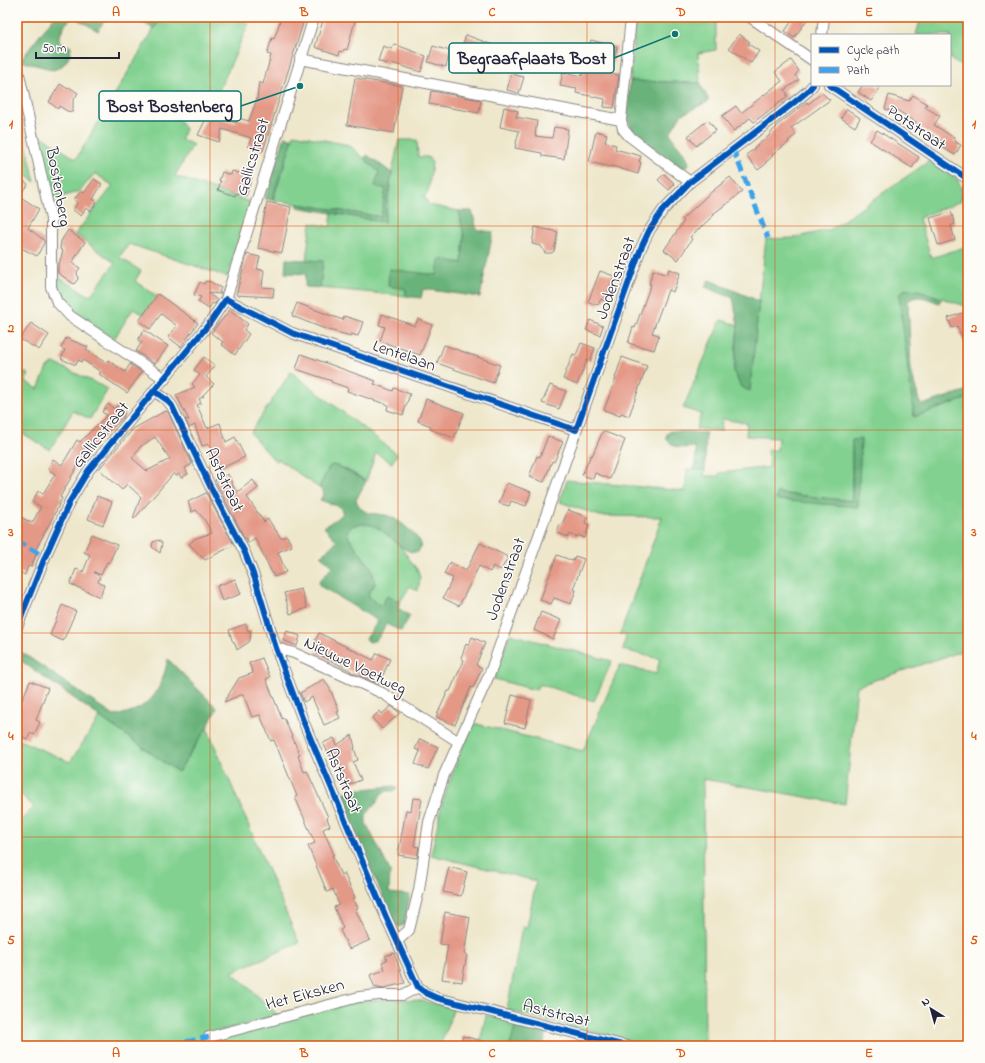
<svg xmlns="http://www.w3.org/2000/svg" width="985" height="1063" viewBox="0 0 985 1063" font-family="'Indie Flower',sans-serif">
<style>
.green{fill:#82d190;stroke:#527a66;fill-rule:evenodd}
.forest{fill:#69b37a;stroke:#466a5a}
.building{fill:#e49987;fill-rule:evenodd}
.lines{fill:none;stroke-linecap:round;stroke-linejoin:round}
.minor-casing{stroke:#888483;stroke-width:12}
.minor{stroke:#fff;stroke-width:10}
.quiet{stroke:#3ea2ec;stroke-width:5;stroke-dasharray:10 5;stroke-linecap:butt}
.cycleway-casing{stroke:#fdfcf7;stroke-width:8}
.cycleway{stroke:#0057b8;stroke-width:6}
.grid{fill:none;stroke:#de560e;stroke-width:1;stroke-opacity:0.55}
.labels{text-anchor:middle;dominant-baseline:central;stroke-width:3;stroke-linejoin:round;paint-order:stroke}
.street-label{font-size:17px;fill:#22223b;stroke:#fdfcf7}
.leader{fill:none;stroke:#0f766e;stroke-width:1.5}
.callout-dot{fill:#0f766e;stroke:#fdfcf7;stroke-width:1.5}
.callout{fill:#fdfcf7;stroke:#0f766e;stroke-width:1.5}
.callout-label{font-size:18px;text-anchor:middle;font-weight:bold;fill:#22223b}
.neatline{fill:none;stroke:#de560e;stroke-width:1.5}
.grid-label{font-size:13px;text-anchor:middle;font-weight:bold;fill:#de560e}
</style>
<rect width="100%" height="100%" fill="#fdfcf7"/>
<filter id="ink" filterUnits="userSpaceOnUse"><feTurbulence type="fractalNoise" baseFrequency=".025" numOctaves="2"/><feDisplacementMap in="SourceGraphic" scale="8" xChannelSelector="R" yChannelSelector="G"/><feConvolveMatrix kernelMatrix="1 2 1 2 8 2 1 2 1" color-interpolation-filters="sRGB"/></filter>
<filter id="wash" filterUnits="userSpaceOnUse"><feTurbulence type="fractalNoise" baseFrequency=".012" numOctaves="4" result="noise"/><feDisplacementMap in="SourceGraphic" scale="16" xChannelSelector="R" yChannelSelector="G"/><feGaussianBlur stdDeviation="0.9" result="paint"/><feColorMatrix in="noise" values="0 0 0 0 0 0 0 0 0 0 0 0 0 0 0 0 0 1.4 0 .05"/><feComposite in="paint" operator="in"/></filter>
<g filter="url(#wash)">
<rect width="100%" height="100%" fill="#eee7cb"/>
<!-- green -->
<path class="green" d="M161 17H227L249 23 211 109C196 105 188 105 176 116L185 129 181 139 193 145 175 176 250 202 228 277 129 244 119 257 141 271 135 281 157 296 143 314 133 309 114 339C99 329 76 317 66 303 60 294 58 285 56 276L90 296 115 263 75 234 113 186 95 173 80 191 52 200 37 133 76 159Z
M636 17H716V50L698 53 700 83 630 81Z
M921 17H967V70L950 59V35H916Z
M17 102 35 182 17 168Z
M294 134 349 145 379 172 386 189 381 217 273 200Z
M399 140H417L418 157H428L432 163 428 193 424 196 429 205 459 211 464 236 462 263 406 289V296L320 288 323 261 306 260 311 223 330 227 332 213 384 222 392 173Z
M929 161 958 180 961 188V201L919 218 931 258 968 246V307L918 290H904L914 417 968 398V649L857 686 845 804 703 779 705 1046H650L507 1010 522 927H527L536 881 431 855 442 803 455 766 473 723 583 751 620 665 656 674 660 659 623 650 626 635 620 634 662 517 600 516 560 502 567 480 685 491 687 469 705 470 704 476H719V473L770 467 767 450H777L778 438 746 436 747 423 722 419 721 431 696 429 701 414 683 408 721 320 738 325 734 372 741 387 749 390 766 239 794 238 831 229ZM860 439 858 507 777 493 852 501V441Z
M54 363 108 389 90 419 73 411 50 450 17 430V367L29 375 25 381 38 389 47 368Z
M291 372 397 454 392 463 376 453 366 481C357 476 339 462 329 467L319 488 278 459 276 462 250 433Z
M363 523 371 524 381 529 400 546 418 571 420 578 418 591 410 586 400 602 387 596 381 606 371 599 368 594 375 584 372 569 349 538 346 531 350 526Z
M510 634 612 661 594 701 539 684 536 690 494 679Z
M100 717 178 772 207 728 299 943 232 972 279 1016 206 1034 207 1046H17V824L34 807 17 791V739L70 762Z
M391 999 417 1000 454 1008 440 1046H216L218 1041 222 1038 357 1001Z
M486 1015 516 1023 510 1046H479Z"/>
<!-- forest -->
<path class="forest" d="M54 17H106L98 31 74 17 65 24 58 40 71 47C70 59 64 68 52 70L47 68 20 61Z
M133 17H161L154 29Z
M630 81 700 83 709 101 681 115 670 133C674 145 688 152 689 164L685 168 679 166 635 135 627 118Z
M285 136 293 139 272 200 265 199Z
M367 155 392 173 384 222 297 207 298 204 381 217 386 189 375 186 379 172 364 158Z
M459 211H472L477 230 493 232 480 297 423 289 421 298 406 296V289L388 286 389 269 437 275 439 259 462 263 464 236Z
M286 259 323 261 320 288 305 287 306 274 285 273Z
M709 280 759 301 750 391 741 387 734 372 738 325 733 298 705 287Z
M910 289 918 290 941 299 939 303C928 299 918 293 908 301L911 369 919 401 922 405 968 390V398L914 417 899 296C901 290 904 290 910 289Z
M671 431 706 433 705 470 694 469 696 454 695 447C681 448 675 450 666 438L667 434Z
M861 439 858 507 776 500 777 493 852 501V440Z
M332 465 338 466 366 481 356 500C364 520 379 510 393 518 403 523 413 533 420 541L421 546 418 552C399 556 386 521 360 524 354 525 350 526 347 531L349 538 372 569 375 584 368 594 371 599 381 606 387 596 400 602 398 608 410 616 401 631 386 624C381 632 379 642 369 642L366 639 378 621 320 586 319 582 333 566 321 556 337 541 324 527 343 514 340 507 320 500 324 493 319 488 329 467Z
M17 649 114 716C151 709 160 694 168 659L217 708 207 728 178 772 17 658Z
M394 786 397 788 394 791H385L382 794 377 802 366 815V823L390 871 389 893 410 895 404 925 398 927 394 922 339 795 351 790Z
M516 1023 547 1031 543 1046H510Z"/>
<g id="blocks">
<!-- building -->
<path class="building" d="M281 17H305L263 151 248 146 251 138 222 129 219 142 198 135 208 115 236 123 237 118 249 121 257 99 259 82 263 84 271 55 267 54 272 38 274 39 278 28Z
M324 17H356L347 50 344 49 343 52 340 51 339 55 315 47Z
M795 17H809L794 38 785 31Z
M739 34 750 42 748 44 759 51 751 63 729 48Z
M466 35 493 45 486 66 470 61 469 63 458 59Z
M591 40 617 47 610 74 619 75 614 108 604 107 605 99 576 93 577 89 560 86 563 72 582 76Z
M394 44 426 56 421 72 388 62 387 64 378 61 383 46 392 49Z
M433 46 450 51 446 67 428 62Z
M791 60 799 71 795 75 799 80 784 90 787 93V97L754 122 750 118 734 131 722 116 736 106 741 113 782 81 775 72Z
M511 74 524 77 519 93 507 90Z
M355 78 402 86 394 133 347 125Z
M60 84 68 89 69 87 78 93 73 101V112L67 111 59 106 58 109 49 102Z
M863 85H875L880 88 871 101 858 92Z
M431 91 481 100 479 113 429 104Z
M822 93 830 100 791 128 796 135 788 141 789 142 772 155 773 156 765 163 766 164 758 170 746 155 754 149V148L770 135 769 134 777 127 776 126 807 102 808 104Z
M889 95 909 101 913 95 927 104 925 107 940 116 934 125 956 139 954 141 961 145 955 155 938 145 941 141 915 124 916 122 895 109V112L885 109Z
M504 107 518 111 516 117 537 121 535 136 552 138 554 127 568 129 564 159 542 156V153L515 148 519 131 500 127Z
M847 109 860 118 855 127 841 118Z
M708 120 716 130 696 146 688 136Z
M877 130 919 157 912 168 870 141Z
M596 131 607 134 605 142 616 145 615 149 641 156 639 162H641L638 174 612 166 611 167 589 162Z
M232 171 252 177 246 196 236 193 235 196 218 190 221 181H219L222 172 231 175Z
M664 174 675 184 669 190 658 180Z
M17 176 28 184 19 196 39 209 28 228 44 240V243L37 256 17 246Z
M730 177 742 192 713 214 714 215 690 237 692 239 678 260 664 250 684 221 682 219 710 193Z
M94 179 102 184 93 199 97 202 91 211 86 208 81 216 73 210 78 202 74 200 81 191 84 193Z
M267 202 291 207 282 253 258 248Z
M951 212 955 224 951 226 955 240 938 245 930 218Z
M535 227 558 232 554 251 552 253H545L541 246 532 244Z
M68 230 85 242 72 263 80 268 77 272 78 279 74 284 58 273V267L63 251 60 249 61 241Z
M247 254 260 257 257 269 264 270 262 287 274 288 273 297 236 295Z
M669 269 680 273 673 292 668 290 652 333 659 335 654 350 628 343 633 327 635 328 651 284H649L653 270 667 275Z
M600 271 614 276 605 301 601 299 598 305 588 302Z
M206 281 208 282 209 281 221 288 219 292 221 293V294L208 293 217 300 215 304 212 303 209 309 198 302 201 297 194 295 200 282 204 284Z
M158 294 198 323 181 347 168 337 177 326 161 314 150 329 139 321Z
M297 303 343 320 344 316 363 322 358 336 351 334V336L325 329 292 316Z
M230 310 248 324 244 330 249 334 235 355 221 344 223 342 211 333Z
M965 312 968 319V352L957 326 952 328 948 318Z
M382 314 415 326 418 319 432 325 420 355 380 341 385 327 379 325Z
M590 320 603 326 600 335 586 330Z
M31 323 49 335 39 350 20 339Z
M144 330 168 346 155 364 136 351 142 342 138 340Z
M66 338 88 347 86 350 106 363 108 360 125 372 130 364 142 372 127 393 99 374 101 372 83 360 82 362 78 360 76 365 61 359 65 350 61 348Z
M581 343 595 348 590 361 587 360 577 385 563 379 573 354 576 355Z
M444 345 500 365 493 383 437 363Z
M301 354 376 381 374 384 393 391 394 388 410 394 403 415 387 410 388 405 347 391 348 388 331 382 332 381 296 369Z
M204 357 215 366 206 377 214 384 203 395 204 396 199 399 201 403 197 405 207 428 220 423 226 442 235 437 245 457 220 469 209 444 202 446 195 425 189 428 185 419 189 420 176 395 195 387 192 384 200 375 194 370Z
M622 357 647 366 629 416 621 413 620 416 604 410 616 378H615Z
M550 385 566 391 559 409 542 403Z
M426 399 464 413 454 438 430 429 431 426 418 421Z
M108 404 114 409 117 406 125 414 122 416 124 417 86 453 88 456 82 466 78 465 60 497 62 498 57 509 34 553 36 555 31 567 28 566 25 575 17 571V515L32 523 41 507 32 502 38 491 43 494 55 474 48 469 53 459 62 465 77 440 80 442 107 415 102 412Z
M165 411 168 412 192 464 185 468 188 474 181 478 179 474 176 476 174 473 134 519 133 518 141 497 127 484 122 490 99 469 133 429ZM155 437 170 459 147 471 132 458 140 447Z
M603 431 625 440 610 479 595 473 593 479 582 475 591 455 592 456Z
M548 436 563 442 554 462 552 461 544 482 529 477 537 456 540 457Z
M228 474 236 493 253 480 258 488 247 497 264 522 268 519 281 538 287 536 292 546 278 552 286 572 274 577 255 538 248 543 246 538 245 539 215 480Z
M507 483 531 492 526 506 511 501 509 506 499 503Z
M206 493 234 545 205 560 189 544 196 538 212 533 204 519 196 510 192 512 188 502Z
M97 496 112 502 103 525 88 519Z
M568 510 587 517 585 523 589 525 585 538 578 535 577 537 570 534 569 537 557 533 560 524 562 525Z
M92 534 117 545 109 563 107 562 101 575 94 572 100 577 98 582 104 585 100 597 70 584 76 569 83 572 90 555 84 552Z
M158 540 162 543 160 553 152 547 153 542Z
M480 543 508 557 501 570 493 566 490 572 479 566 459 606 443 598 453 578 444 574 450 562 466 571Z
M557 555 573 561 575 556 584 559 573 589 576 590 571 604 554 598 551 604 540 600Z
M235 579 241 594 222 601 217 586Z
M301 589 307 608 290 614 284 593Z
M62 605 76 611 63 641 50 635Z
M541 612 561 620 553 639 534 630Z
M246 624 248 631 251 630 250 640 249 642 237 650 235 644 232 640 229 630Z
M287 631 300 636 297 646 283 640Z
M319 633 373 660 377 653 390 659 379 684 351 672V671L316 653 321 644 315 641Z
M472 637 485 643 476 665 482 668 473 688 471 687 455 725 436 717 448 691H450L464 660 461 658 466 644 469 645Z
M262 658 270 677 266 679 282 719 284 718 300 755 298 756 304 772 307 771 328 817 327 818 330 826 323 829 334 855H332L341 875 344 873 355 898 353 899 358 908 355 909 370 940 352 948 349 949 340 930 343 928 334 907 339 905 333 889 327 892 308 846 315 843 295 797 297 796 274 740 271 741 260 715 252 717 243 694 224 702 239 678 253 673 249 663Z
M324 679 330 689 339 711 337 712 340 718 324 725 312 697 304 702 300 693Z
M30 681 48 688 36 720 40 722 34 735 30 733 28 739 17 735V730L20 723 17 722V712Z
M512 695 531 700 525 728 505 723Z
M391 706 400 713 382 729 372 718 380 711 382 714Z
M352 735 355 748H354L358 760 353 762 361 780 348 785 335 753 330 756 323 743 334 738 337 745Z
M420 739 438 747 428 769 415 764 420 751 415 749Z
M413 798 422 799 414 846 419 847 417 858 398 855 406 810 411 811Z
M449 867 467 872 461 896 443 892Z
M445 912 470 917 464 954H467L462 982 442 979 448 945 440 944Z
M394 953 405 983 384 988 379 989 378 987 375 988 370 975 385 970 382 962 387 960 385 956Z
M463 1036 490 1043V1046H460Z"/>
</g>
</g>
<g filter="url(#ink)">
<use href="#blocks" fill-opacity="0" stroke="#888483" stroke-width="1"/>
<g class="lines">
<defs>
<path id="minor" d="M631 17 621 120 623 129 629 136 690 182
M750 17 812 60
M822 35 824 17
M300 59 621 120
M17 65 51 219V287L57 302 70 316 165 379
M829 85 968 179
M968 189V209
M226 299 292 333 576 430
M154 391 167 400 172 406 210 486 245 553 255 579 276 648 304 723 386 917 418 987 426 993 437 998 626 1046
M17 627 45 557 70 501 88 471 209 324 226 299 314 17
M276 648 294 653 382 693 459 742
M397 941 409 930 419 890 429 822 444 775 490 673 641 248 649 231 663 210 690 182 791 105 808 91 813 85
M210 1046 209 1037 359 997 379 995H403L418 987"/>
</defs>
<!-- minor casing -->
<use href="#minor" class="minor-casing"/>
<!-- minor -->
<use href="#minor" class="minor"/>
<!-- quiet -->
<path class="quiet" d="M733 149 768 238
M17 541 45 557
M171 1045 209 1037"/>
<defs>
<path id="cycleway" d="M829 85 968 179
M154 391 167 400 172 406 210 486 245 553 255 579 276 648 304 723 386 917 418 987 426 993 437 998 626 1046
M17 627 45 557 70 501 88 471 209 324 226 299 292 333 576 430 641 248 649 231 663 210 690 182 791 105 808 91 813 85"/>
</defs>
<!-- cycleway casing -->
<use href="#cycleway" class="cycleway-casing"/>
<!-- cycleway -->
<use href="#cycleway" class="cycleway"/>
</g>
</g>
<!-- grid -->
<path class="grid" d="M210 17V1046M398 17V1046M587 17V1046M775 17V1046M17 226H968M17 430H968M17 633H968M17 837H968"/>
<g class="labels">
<!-- street labels -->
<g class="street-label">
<text transform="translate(916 128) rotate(34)">Potstraat</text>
<text transform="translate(253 157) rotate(-73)">Gallicstraat</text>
<text transform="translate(58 187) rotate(80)">Bostenberg</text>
<text transform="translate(616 278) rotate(-70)">Jodenstraat</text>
<text transform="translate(404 356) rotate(19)">Lentelaan</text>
<text transform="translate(101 435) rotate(-51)">Gallicstraat</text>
<text transform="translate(224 480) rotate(64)">Aststraat</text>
<text transform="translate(506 579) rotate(-70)">Jodenstraat</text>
<text transform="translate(355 666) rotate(26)">Nieuwe Voetweg</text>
<text transform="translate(343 781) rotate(67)">Aststraat</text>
<text transform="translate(305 995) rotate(-15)">Het Eiksken</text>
<text transform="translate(556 1014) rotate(14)">Aststraat</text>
</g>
</g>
<!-- callouts -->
<path class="leader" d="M675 34L614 58M300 86L241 106"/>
<g class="callout-dot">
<circle cx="675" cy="34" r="4"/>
<circle cx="300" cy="86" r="4"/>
</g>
<g class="callout">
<rect x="449" y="43" width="165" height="30" rx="4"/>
<rect x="99" y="91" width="142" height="30" rx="4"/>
</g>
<g class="callout-label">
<text x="532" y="64">Begraafplaats Bost</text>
<text x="170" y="112">Bost Bostenberg</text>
</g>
<!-- margin -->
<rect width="985" height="1063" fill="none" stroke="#fdfcf7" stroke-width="44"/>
<!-- legend -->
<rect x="811" y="34" width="140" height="52" fill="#fdfcf7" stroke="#a5a5ac"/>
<rect x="819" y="47" width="20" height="6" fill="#0057b8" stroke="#a5a5ac"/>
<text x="847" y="54" font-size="12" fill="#22223b">Cycle path</text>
<rect x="819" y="67" width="20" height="6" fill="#3ea2ec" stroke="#a5a5ac"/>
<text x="847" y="74" font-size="12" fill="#22223b">Path</text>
<!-- north arrow -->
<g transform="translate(931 1009) rotate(323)" stroke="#fdfcf7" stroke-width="3" paint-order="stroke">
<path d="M0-3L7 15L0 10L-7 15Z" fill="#22223b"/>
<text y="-6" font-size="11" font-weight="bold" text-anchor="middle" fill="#22223b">N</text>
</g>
<!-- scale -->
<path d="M36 52v6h83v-6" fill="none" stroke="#22223b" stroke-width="2"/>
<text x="42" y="52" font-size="12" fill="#22223b" stroke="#fdfcf7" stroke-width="3" paint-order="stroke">50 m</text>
<rect x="22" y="22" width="941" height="1019" class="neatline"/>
<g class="grid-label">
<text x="116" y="16">A</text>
<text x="304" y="16">B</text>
<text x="492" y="16">C</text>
<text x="681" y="16">D</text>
<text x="869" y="16">E</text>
<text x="11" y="128">1</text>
<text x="974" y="128">1</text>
<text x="11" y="332">2</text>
<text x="974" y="332">2</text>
<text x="11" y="536">3</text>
<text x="974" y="536">3</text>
<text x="11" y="740">4</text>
<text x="974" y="740">4</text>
<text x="11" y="944">5</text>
<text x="974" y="944">5</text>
<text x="116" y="1057">A</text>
<text x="304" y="1057">B</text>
<text x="492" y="1057">C</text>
<text x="681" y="1057">D</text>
<text x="869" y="1057">E</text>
</g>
</svg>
